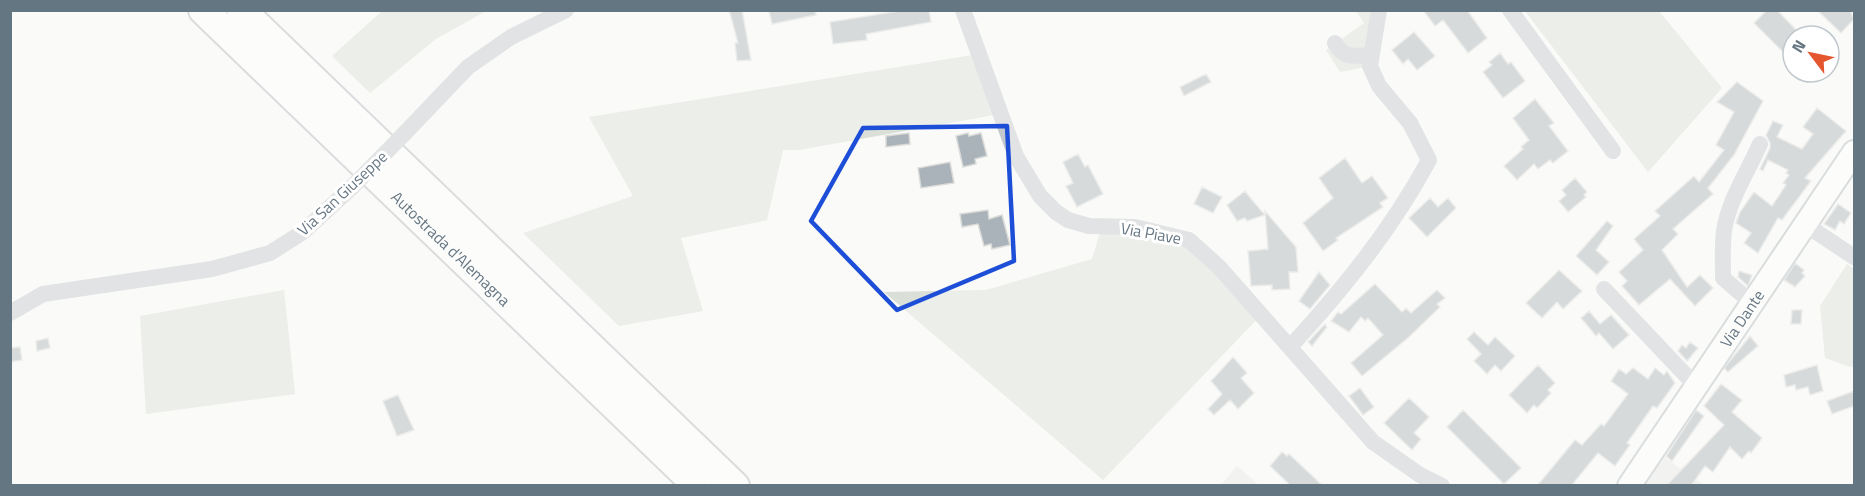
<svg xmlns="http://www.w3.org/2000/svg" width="1865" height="496" viewBox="0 0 1865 496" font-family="'Titillium Web',sans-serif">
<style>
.built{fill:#e8e9e9}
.green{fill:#dadfd7}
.building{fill:#aab3b9;stroke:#dcdcda;stroke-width:1.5}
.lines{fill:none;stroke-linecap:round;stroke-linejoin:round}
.secondary-casing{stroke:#b3babf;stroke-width:26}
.highway-casing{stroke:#b4b9bd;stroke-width:32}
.street{stroke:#c3c8cc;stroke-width:16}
.secondary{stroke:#fff;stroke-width:22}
.highway{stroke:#fff;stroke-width:28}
.street-bridge{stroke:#c3c8cc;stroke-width:16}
.marked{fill:none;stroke:#1d4ed8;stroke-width:4.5;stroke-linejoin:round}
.labels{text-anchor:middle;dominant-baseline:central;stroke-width:6;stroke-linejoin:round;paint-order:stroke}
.street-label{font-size:16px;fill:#657683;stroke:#fff}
</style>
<rect width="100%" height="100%" fill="#fafaf8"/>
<!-- built -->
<path class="built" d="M1654 450 1704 485H1642Z
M1237 466 1259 485H1221Z"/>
<!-- green -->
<path class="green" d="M382 11V10L486 11 436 39 370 93 332 56Z
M1356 11H1379L1370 66 1340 72 1326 50 1364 23Z
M1525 11H1659L1722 88 1648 172Z
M979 54 1000 114 799 150H783L767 220 681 238 703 311 619 326 523 233 633 196 589 117Z
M1102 226 1180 236 1262 314 1103 480 884 292 986 290 1092 259Z
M1847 264 1854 269V366L1850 367 1825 358 1820 306Z
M284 290 295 394 146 414 140 316Z"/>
<!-- building -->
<path class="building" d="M729 10H742L751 60 737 61 735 43H738Z
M905 10H929L931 22 866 34 867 40 833 44 830 22Z
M1423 10H1467L1487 38 1468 53 1443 20 1435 26Z
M1767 10H1777L1802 36H1793V62L1754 23Z
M1817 10H1850L1854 19 1841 33Z
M769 11H815L816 15 772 24Z
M1414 32 1435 56 1417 70 1408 59 1403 64 1392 50Z
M1500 53 1508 64 1511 62 1525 81 1503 98 1483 72 1492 65 1489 62Z
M1206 74 1211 82 1184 96 1180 87Z
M1737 82 1763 101 1734 155 1708 188 1713 194 1673 229 1678 234 1662 250 1687 287 1700 275 1713 288 1695 306 1670 279 1639 305 1622 286 1627 281 1619 272 1643 250 1634 239 1660 216 1655 211 1694 176 1699 182 1724 150 1716 145 1734 112 1717 102Z
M1535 99 1554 123 1549 126 1568 151 1553 163 1550 160 1538 169 1534 164 1517 180 1504 166 1523 149 1521 147 1529 140 1513 118Z
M1817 108 1846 131 1805 178 1811 181 1782 220 1778 218 1758 253 1744 243 1751 233 1736 223 1740 212 1754 192 1772 206 1786 185 1783 183 1789 175 1786 173 1788 170 1768 160 1763 171 1760 169 1770 148V143L1766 135 1773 121 1783 125 1777 137 1802 149 1813 134 1803 127Z
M909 133 910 144 886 147V136Z
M968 133 969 136 981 133 987 156 975 159 976 164 963 167 956 136Z
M1078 154 1085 167 1088 165 1103 194 1077 207 1066 186 1073 183 1063 162Z
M1345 158 1362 183 1372 176 1388 198 1380 203 1383 207 1336 238 1338 240 1323 251 1303 223 1333 198 1319 178Z
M950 162 954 183 921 188 918 168Z
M1575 178 1587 192 1584 195 1586 197 1568 212 1559 201 1566 195 1562 190Z
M1202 187 1222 197 1213 213 1194 204Z
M1245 191 1252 200 1265 215 1247 221 1245 218 1237 221 1227 205Z
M1430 198 1438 207 1448 198 1456 208 1427 237 1409 218Z
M1838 204 1851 213 1844 224 1840 221 1835 230 1824 224Z
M988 210 989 219 1002 215 1010 245 992 249 991 244 984 246 978 224 962 227 960 214Z
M1265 211 1296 247 1298 272H1289L1290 289 1272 290V285L1251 286 1248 251 1268 249Z
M1607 221 1613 226 1596 250 1609 262 1597 275 1576 256Z
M1795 263 1804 270 1802 273 1805 276 1795 287 1784 280Z
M1559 270 1582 291 1563 309 1557 302 1542 318 1526 303Z
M1739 271 1752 275 1748 286 1738 277Z
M1319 272 1330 285 1310 309 1299 301Z
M1375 284 1402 312 1406 308 1411 313 1437 290 1445 298 1437 304 1440 307 1409 337 1362 376 1351 363 1383 335 1368 318 1365 321 1361 317 1349 332 1331 321 1338 312 1341 314Z
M1792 310H1802L1801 324H1791Z
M1589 311 1600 324 1611 315 1629 335 1613 349 1599 333 1596 336 1581 318Z
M1325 324 1327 327 1312 346 1308 342Z
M1474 332 1488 345 1495 337 1515 356 1501 371 1495 365 1487 374 1474 361 1481 354 1467 339Z
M1750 336 1758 346 1728 372 1724 368Z
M48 338 50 348 37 351 36 341Z
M1690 342 1698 348 1687 361 1678 351 1682 345 1686 348Z
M20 347 22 360 10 362V348Z
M1233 357 1247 373 1241 378 1254 393 1238 409 1230 400 1214 415 1208 409 1222 394 1211 381Z
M1538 365 1555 383 1548 390 1551 393 1537 408 1534 405 1527 413 1509 395Z
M1817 365 1823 391 1810 395 1808 387 1796 390 1795 385 1786 387 1784 375Z
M1633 368 1648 379 1655 368 1664 375 1667 371 1675 383 1657 408 1653 406 1627 443 1630 445 1615 466 1598 453 1571 486H1537L1575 440 1582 445 1601 424 1604 426 1628 394 1611 381 1619 369 1626 374Z
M1721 384 1742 400 1732 412 1762 438 1751 453 1749 451 1742 459 1730 447 1713 472 1705 466 1691 486H1666L1724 425 1704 406Z
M1360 388 1374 407 1363 415 1349 396Z
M1854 391V406L1832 414 1827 401Z
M398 395 414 430 397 436 383 401Z
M1409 398 1429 417 1414 433 1421 439 1412 450 1384 423Z
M1463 410 1521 468 1504 484 1447 427Z
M1696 410 1704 416 1672 461 1666 456Z
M1282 452 1287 456 1289 454 1323 486H1291L1270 466Z"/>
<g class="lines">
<defs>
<g id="secondary">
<path id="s1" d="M1629 486 1854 152"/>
</g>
<g id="highway">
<path id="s2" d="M203 10 698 486"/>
<path d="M241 10 735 486"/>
</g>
</defs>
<!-- secondary casing -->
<use href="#secondary" class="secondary-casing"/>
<!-- highway casing -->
<use href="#highway" class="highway-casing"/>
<!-- street -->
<path class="street" d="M963 10 1016 156 1040 196 1056 212 1068 220 1089 226 1135 227 1189 240 1219 267 1373 442 1420 475 1442 486
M1510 10 1613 151
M1335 43C1343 59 1355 56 1370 55
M403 135 468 67 511 37 566 10
M1806 225 1854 257
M1604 289 1697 387
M1753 304 1723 278C1723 263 1722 247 1724 231 1728 202 1748 171 1760 144
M10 313 43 294 212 269 270 253 303 232 352 187
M1291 346C1343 289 1392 229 1429 160L1410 123 1379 86 1370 66 1379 10"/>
<!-- secondary -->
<use href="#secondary" class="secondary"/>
<!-- highway -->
<use href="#highway" class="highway"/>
<!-- street-bridge -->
<path class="street-bridge" d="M352 187 403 135"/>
</g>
<!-- marked area -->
<path d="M0 0H1865V496H0ZM1007 126 1014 261 897 310 811 221 863 128Z" fill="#fafaf8" fill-opacity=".55" fill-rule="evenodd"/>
<path class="marked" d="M1007 126 1014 261 897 310 811 221 863 128Z"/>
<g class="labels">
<!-- street labels -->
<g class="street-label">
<text transform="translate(342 193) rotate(-43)">Via San Giuseppe</text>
<text transform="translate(1151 233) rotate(10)">Via Piave</text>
<text stroke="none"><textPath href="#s2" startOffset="344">Autostrada d'Alemagna</textPath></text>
<text stroke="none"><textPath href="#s1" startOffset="202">Via Dante</textPath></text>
</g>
</g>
<!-- border -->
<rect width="1865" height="496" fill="none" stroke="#657683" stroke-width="24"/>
<!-- north arrow -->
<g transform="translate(1811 54) rotate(302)"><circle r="28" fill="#ffffff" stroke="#c1c8cd" stroke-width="1.5"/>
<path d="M0-4.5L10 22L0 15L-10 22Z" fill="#e4572e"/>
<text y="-9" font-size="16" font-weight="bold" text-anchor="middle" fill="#657683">N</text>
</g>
</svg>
